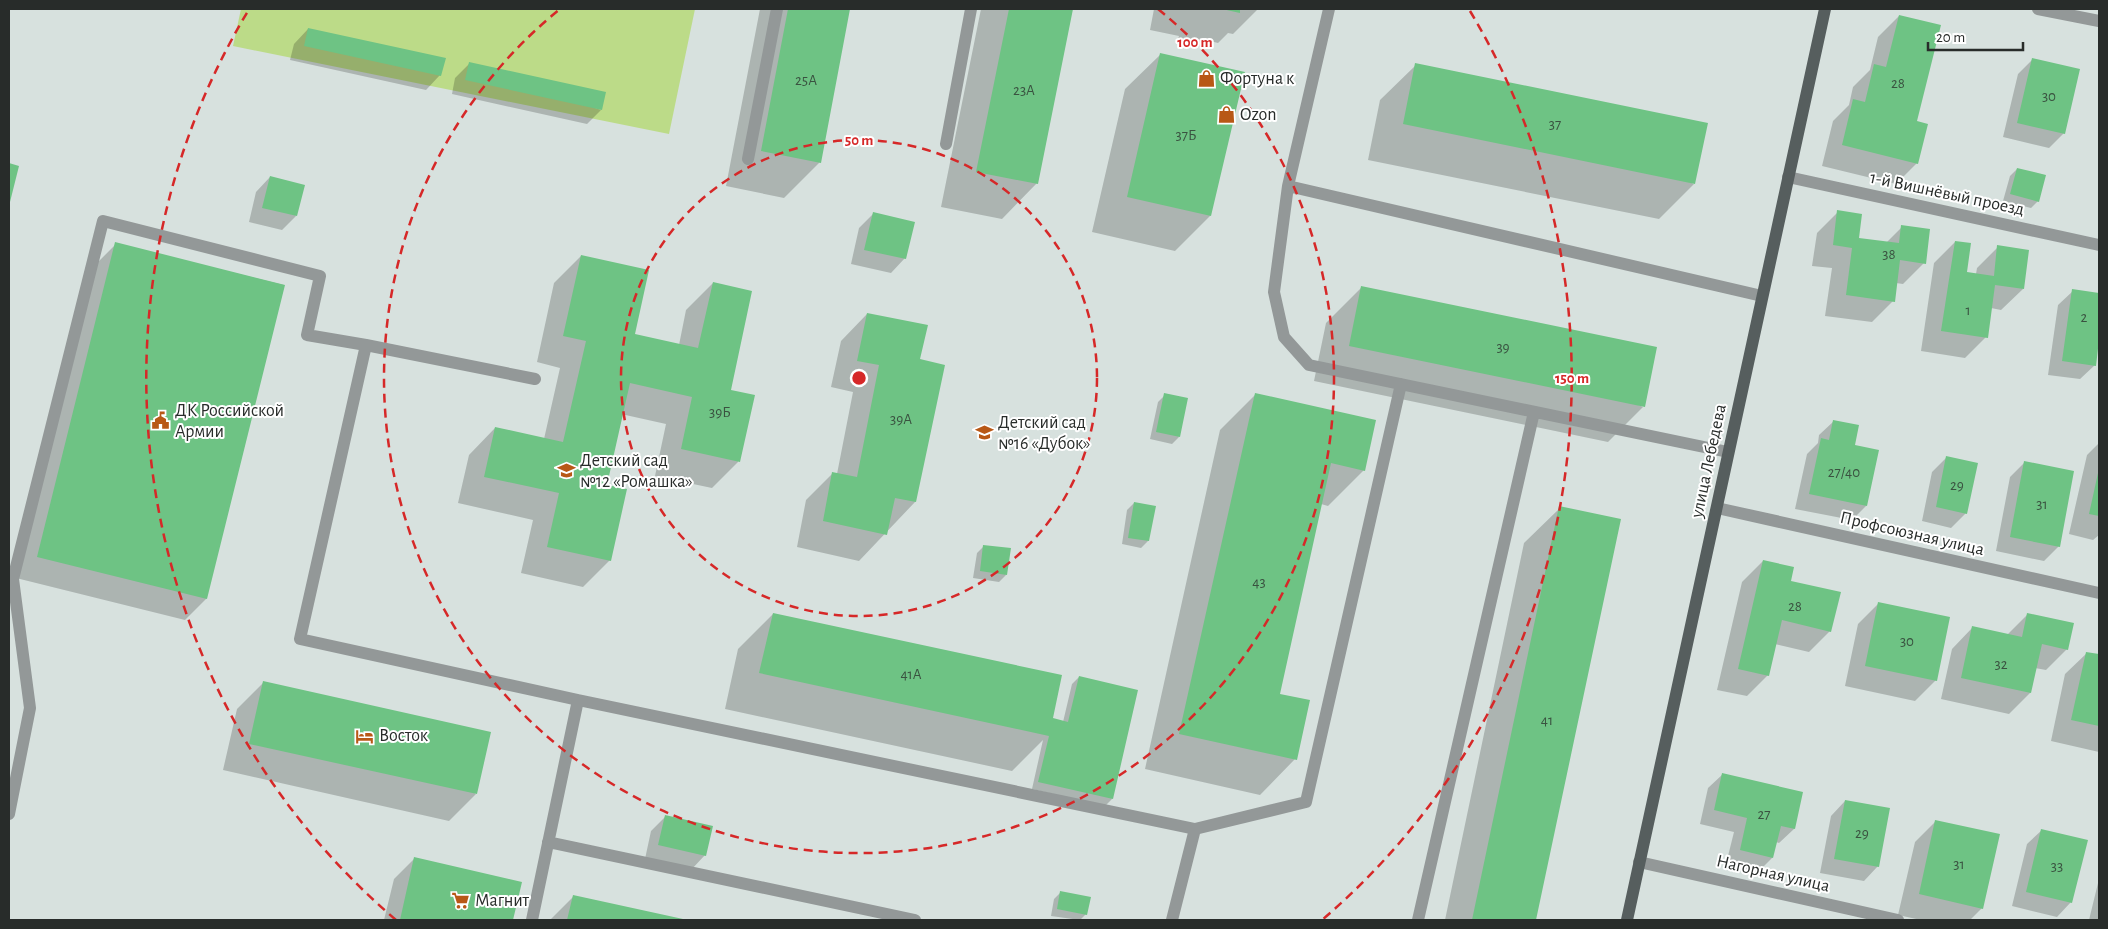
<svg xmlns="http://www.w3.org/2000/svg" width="2108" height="929" viewBox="0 0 2108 929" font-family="'Alegreya Sans',sans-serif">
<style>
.green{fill:#bcdb88}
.shadow{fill:#0003}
.building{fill:#6ec384}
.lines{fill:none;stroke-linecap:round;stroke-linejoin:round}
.lane{stroke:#939898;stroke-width:12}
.street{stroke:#939898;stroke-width:12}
.primary{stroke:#565e5e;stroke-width:12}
.ring{fill:none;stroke:#d62828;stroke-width:2.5;stroke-dasharray:9 6}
.labels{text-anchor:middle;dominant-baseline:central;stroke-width:4;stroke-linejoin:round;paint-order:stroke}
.number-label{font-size:15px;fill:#3a5240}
.poi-label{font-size:18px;fill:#282c2a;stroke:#fff;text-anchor:start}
.street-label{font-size:18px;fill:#282c2a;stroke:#fff}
.centre{fill:#d62828;stroke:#fff;stroke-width:2.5}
.ring-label{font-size:15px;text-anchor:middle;font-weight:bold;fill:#d62828;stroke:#fff;stroke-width:4;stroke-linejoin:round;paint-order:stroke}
</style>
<rect width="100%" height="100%" fill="#d7e1de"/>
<!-- green -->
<path class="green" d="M241 9H695L669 134 233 46Z"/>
<!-- shadow -->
<path class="shadow" d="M760 9H849L820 162 784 198 726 186Z
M981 9H1072L1037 183 1002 219 941 207Z
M1154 9H1258L1233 34 1228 33 1218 43 1210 41 1203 48 1177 43 1179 36 1150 30Z
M1899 16 1916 122 1917 163 1896 184 1822 166 1833 121 1849 105 1853 87 1870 70 1878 37Z
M308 29 440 75 426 90 290 60 294 44Z
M1161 54 1210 216 1175 251 1092 232 1125 89Z
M2033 59 2064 133 2049 148 2003 137 2018 74Z
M469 64 601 110 587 124 452 94 455 78Z
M1416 65 1694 184 1659 219 1368 160 1380 100Z
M2017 169 2038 201 2031 208 2003 201 2010 176Z
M270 177 296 216 282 230 249 222 256 192Z
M1838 212 1857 239 1886 243 1902 227 1924 263 1903 284 1896 283 1893 301 1872 322 1825 316 1832 268 1812 266 1817 233Z
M874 213 905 258 891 273 851 264 859 228Z
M1955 242 1965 273 1976 274 1977 268 1998 247 2023 289 2001 310 1991 308 1986 337 1965 358 1921 351 1934 263Z
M116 244 284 285 206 599 185 620 16 578 95 265Z
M581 256 633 335 679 345 686 310 713 283 738 462 712 488 655 476 666 424 621 414 605 486 610 560 583 587 521 573 533 520 458 503 469 455 495 428 544 439 560 368 537 362 554 283Z
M1362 287 1643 407 1608 442 1314 381 1326 323Z
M2073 291 2099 295V331L2095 365 2080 379 2048 375 2058 305Z
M867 314 918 360 915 502 859 561 797 547 806 500 833 473 837 474 853 392 831 387 841 341Z
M1165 395 1179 437 1172 444 1150 439 1158 402Z
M1255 395 1364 470 1328 506 1321 504 1279 694 1295 759 1260 795 1145 769 1220 430Z
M1834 421 1866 506 1852 520 1795 509 1807 454 1818 443 1819 435Z
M2099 443V535L2093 540 2069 534 2087 455Z
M1947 457 1966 513 1951 528 1922 521 1932 472Z
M2024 463 2059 546 2044 561 1996 551 2010 477Z
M1134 503 1148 541 1141 548 1122 544 1127 510Z
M1560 508 1620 520 1535 920H1445L1524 543Z
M984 546 1006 575 999 582 973 578 977 553Z
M1763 561 1790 582 1830 631 1809 652 1775 644 1768 675 1747 696 1717 690 1742 582Z
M1879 603 1936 680 1915 701 1845 686 1858 624Z
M773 614 1051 719 1063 722 1072 684 1079 677 1112 799 1105 806 1032 789 1043 740 1012 771 725 709 738 649Z
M2028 614 2067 649 2046 670 2035 668 2030 693 2009 714 1941 699 1952 649 1973 627 2007 635Z
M2087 653 2099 656V752L2051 741 2065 674Z
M264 682 476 794 449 821 223 770 237 709Z
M1723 774 1802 793 1794 829 1779 843 1776 842 1772 858 1758 872 1726 864 1734 832 1700 824 1708 788Z
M1845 801 1878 866 1864 881 1820 873 1831 816Z
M665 817 705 855 691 870 645 859 651 831Z
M1936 821 1982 908 1970 920H1921L1898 915 1915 842Z
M2042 830 2071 902 2057 917 2012 906 2027 844Z
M415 858 521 883 512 920H384L394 879Z
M2099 879V920H2089Z
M1061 892 1086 914 1080 920 1051 916 1054 899Z
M574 896 681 920H550Z"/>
<!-- building -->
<path class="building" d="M788 9H850L821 163 761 151Z
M1009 9H1073L1038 184 976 172Z
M1222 9H1240V13Z
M1899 15 1941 25 1917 121 1928 124 1918 164 1842 145 1853 99 1865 102 1874 64 1886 67Z
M308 28 446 58 441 76 304 46Z
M1160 53 1245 72 1211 216 1127 197Z
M2032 58 2080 69 2065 134 2017 123Z
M469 62 606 92 602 110 465 80Z
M1415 63 1708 123 1695 184 1403 124Z
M9 163 19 166 9 206Z
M2017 168 2046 175 2039 202 2010 194Z
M270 176 305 185 297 216 262 208Z
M1837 210 1862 214 1859 238 1899 243 1901 225 1930 229 1926 264 1900 260 1895 302 1846 295 1852 248 1833 245Z
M873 212 915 222 906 259 864 250Z
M1955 241 1971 243 1967 272 1994 276 1997 245 2029 250 2024 289 1995 285 1988 338 1941 331Z
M115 242 285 285 207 599 37 557Z
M581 255 649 270 635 334 698 348 713 282 752 291 731 390 755 395 740 462 681 449 692 397 630 383 607 485 627 489 611 561 547 547 559 493 484 477 495 427 563 442 586 341 563 336Z
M1361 286 1657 347 1645 407 1349 346Z
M2072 289 2099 293V340L2096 366 2062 361Z
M867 313 928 325 920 359 945 365 916 502 895 498 887 535 823 521 832 472 857 477 879 365 857 361Z
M1164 393 1188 398 1180 437 1156 432Z
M1255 393 1376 420 1365 471 1331 463 1280 694 1310 700 1297 760 1179 734Z
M1833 420 1859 425 1855 445 1879 450 1867 506 1809 494 1821 438 1829 440Z
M1946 456 1978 463 1967 514 1936 507Z
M2024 461 2074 471 2060 547 2010 537Z
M2098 473H2099V516L2089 514Z
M1134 502 1156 506 1149 541 1128 538Z
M1559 506 1621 519 1536 920H1472Z
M983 545 1011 548 1007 575 980 571Z
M1763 560 1794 567 1791 581 1841 592 1831 632 1782 620 1769 676 1738 669Z
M1878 602 1950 617 1937 681 1865 666Z
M773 613 1062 675 1053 718 1068 722 1079 676 1138 690 1113 799 1038 782 1049 736 759 673Z
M2027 613 2074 623 2068 650 2042 644 2031 693 1961 678 1972 626 2022 637Z
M2086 652 2099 654V726L2071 720Z
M263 681 491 732 477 794 249 744Z
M1722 773 1803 792 1795 829 1781 826 1773 858 1740 850 1747 818 1714 810Z
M1845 800 1890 808 1879 867 1834 859Z
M665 815 713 826 706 856 658 845Z
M1935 820 2000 834 1983 909 1919 894Z
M2041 829 2088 840 2072 903 2026 892Z
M414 857 522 882 513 920H400Z
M1060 891 1091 897 1087 915 1057 909Z
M573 895 683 919V920H567Z"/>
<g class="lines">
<!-- lane -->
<path class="lane" d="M946 144 971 9
M748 159 777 9
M1288 186 1329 9
M366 345 535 379
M1728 452 1309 365 1284 337 1274 292 1288 186 1762 296
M578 700 1195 829 1306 802 1401 384
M9 814 30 708 13 579 103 221 320 276 307 335 366 345 300 639 578 700 532 920
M548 842 915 920
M1172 920 1195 829
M1418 920 1534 412"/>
<!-- street -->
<path class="street" d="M2038 9 2099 21
M1788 177 2099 245
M1717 508 2099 593
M1639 862 1898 920"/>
<!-- primary -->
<path class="primary" d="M1627 920 1825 9"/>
</g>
<!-- distance rings -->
<g class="ring">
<circle cx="859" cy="378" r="238"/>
<path d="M1158 9A475 475 0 1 1 560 9"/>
<path d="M396 920A713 713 0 0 1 248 11M1470 11A713 713 0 0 1 1322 920"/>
</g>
<!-- icons -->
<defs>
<symbol id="shop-bare" viewBox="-9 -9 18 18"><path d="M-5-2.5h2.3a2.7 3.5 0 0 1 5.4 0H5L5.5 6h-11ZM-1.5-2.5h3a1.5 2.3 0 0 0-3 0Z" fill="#b85816" stroke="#fff" stroke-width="2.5" paint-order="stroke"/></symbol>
<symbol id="civic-bare" viewBox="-9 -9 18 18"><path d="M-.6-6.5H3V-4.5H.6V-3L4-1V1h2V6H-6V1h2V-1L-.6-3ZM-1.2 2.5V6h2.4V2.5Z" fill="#b85816" stroke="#fff" stroke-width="2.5" paint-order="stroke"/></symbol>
<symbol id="school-bare" viewBox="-9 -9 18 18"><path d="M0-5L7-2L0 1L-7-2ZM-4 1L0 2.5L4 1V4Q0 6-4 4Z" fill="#b85816" stroke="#fff" stroke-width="2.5" paint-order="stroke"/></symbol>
<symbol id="hotel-bare" viewBox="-9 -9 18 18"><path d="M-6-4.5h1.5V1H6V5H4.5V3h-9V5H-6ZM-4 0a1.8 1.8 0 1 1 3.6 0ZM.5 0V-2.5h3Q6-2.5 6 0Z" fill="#b85816" stroke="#fff" stroke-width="2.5" paint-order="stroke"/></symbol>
<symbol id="supermarket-bare" viewBox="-9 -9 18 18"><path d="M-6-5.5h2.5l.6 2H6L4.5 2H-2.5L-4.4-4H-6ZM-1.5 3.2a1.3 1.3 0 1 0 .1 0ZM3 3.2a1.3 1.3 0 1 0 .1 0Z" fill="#b85816" stroke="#fff" stroke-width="2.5" paint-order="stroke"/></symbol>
</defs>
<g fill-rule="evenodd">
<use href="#shop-bare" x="1194" y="66" width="25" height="25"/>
<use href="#shop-bare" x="1214" y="102" width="25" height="25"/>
<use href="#civic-bare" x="148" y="408" width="25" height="25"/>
<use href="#school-bare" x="972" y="420" width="25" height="25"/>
<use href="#school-bare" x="554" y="458" width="25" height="25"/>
<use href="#hotel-bare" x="352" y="724" width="25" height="25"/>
<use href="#supermarket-bare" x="448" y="888" width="25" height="25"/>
</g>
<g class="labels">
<!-- number labels -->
<g class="number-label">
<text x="806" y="80">25А</text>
<text x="1898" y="83">28</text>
<text x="1024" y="90">23А</text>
<text x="2049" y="96">30</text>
<text x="1555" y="124">37</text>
<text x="1186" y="135">37Б</text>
<text x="1889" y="254">38</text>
<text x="1968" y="310">1</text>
<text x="2084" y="317">2</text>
<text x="1503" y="347">39</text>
<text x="720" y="412">39Б</text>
<text x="901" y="419">39А</text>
<text x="1844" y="472">27/40</text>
<text x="1957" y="485">29</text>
<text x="2042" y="504">31</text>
<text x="1259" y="582">43</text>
<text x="1795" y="606">28</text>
<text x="1907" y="641">30</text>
<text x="2001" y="664">32</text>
<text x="911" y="674">41А</text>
<text x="1547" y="720">41</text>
<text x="1764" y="814">27</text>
<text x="1862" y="833">29</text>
<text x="1959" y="864">31</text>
<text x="2057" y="866">33</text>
</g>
<!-- poi labels -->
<g class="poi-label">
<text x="1220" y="79">Фортуна к</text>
<text x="1240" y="115">Ozon</text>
<text x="175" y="411">ДК Российской<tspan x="175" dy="21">Армии</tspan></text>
<text x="998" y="423">Детский сад<tspan x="998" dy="21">№16 «Дубок»</tspan></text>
<text x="580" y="461">Детский сад<tspan x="580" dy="21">№12 «Ромашка»</tspan></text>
<text x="379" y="736">Восток</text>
<text x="475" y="901">Магнит</text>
</g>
<!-- street labels -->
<g class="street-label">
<text transform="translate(1947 194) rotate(12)">1-й Вишнёвый проезд</text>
<text transform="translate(1709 461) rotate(-78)">улица Лебедева</text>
<text transform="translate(1912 534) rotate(13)">Профсоюзная улица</text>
<text transform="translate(1773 874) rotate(13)">Нагорная улица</text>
</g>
</g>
<circle cx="859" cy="378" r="8" class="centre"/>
<g class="ring-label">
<text x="1195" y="47">100 m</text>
<text x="859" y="145">50 m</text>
<text x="1572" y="383">150 m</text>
</g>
<!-- border -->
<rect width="2108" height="929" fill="none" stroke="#282c2a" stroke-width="20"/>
<!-- scale -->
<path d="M1928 42v8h95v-8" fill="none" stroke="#282c2a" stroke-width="2.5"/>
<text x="1936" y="42" font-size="15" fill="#282c2a" stroke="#ffffff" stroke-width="4" paint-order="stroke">20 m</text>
</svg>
